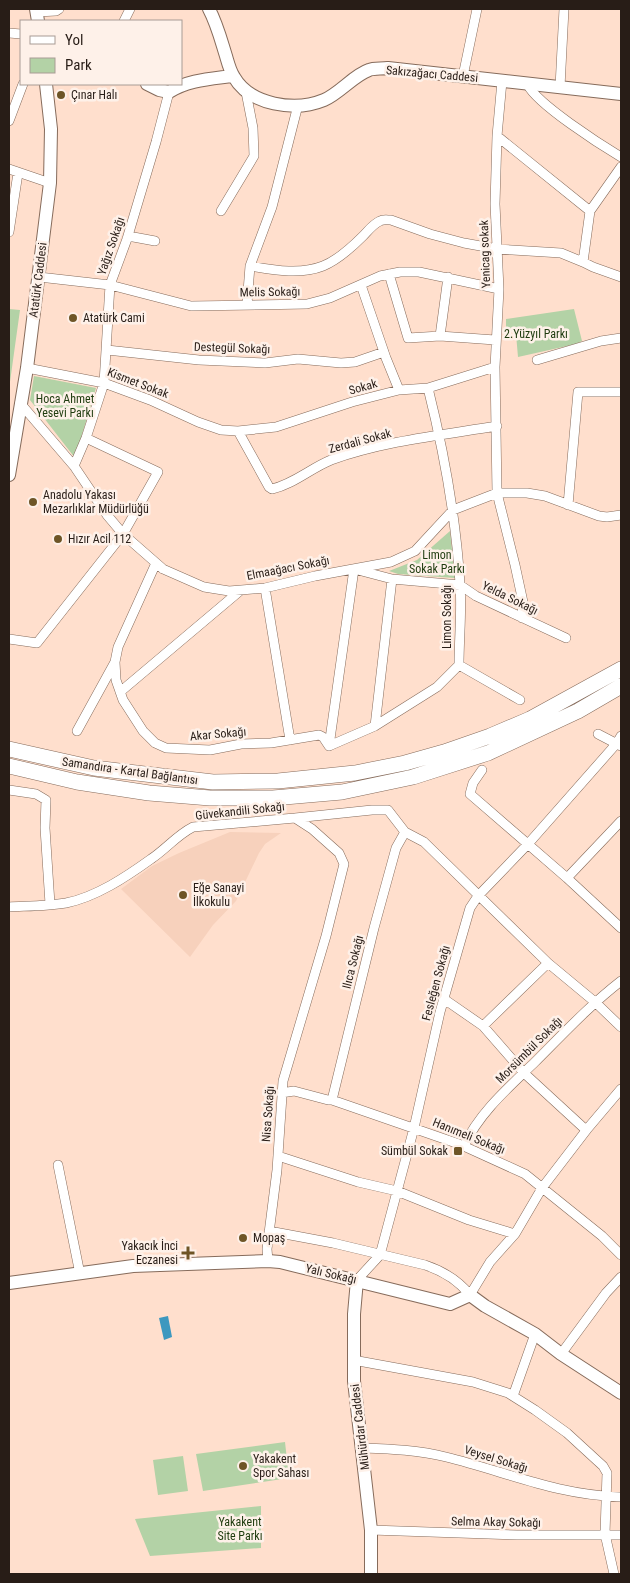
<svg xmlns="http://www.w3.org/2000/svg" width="630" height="1583" viewBox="0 0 630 1583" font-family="'Roboto Condensed',sans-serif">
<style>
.built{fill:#f7d1bc}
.green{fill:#b3d2a6}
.water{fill:#3d98bf}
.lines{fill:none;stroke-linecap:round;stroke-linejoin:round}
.street-casing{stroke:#866b5b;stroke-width:10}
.secondary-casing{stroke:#866b5b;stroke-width:14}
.highway-casing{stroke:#866b5b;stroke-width:16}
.street{stroke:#fff;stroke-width:9}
.secondary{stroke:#fff;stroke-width:12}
.highway{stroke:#fff;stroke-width:15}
.poi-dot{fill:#6e5526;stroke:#fef1e9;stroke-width:2}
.labels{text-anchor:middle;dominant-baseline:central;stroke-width:5;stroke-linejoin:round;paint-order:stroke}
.street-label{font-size:12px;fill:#281d17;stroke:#fef1e9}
.poi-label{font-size:12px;fill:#281d17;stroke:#fef1e9;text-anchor:start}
.park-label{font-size:12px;fill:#1e3b0e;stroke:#fef1e9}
</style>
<rect width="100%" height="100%" fill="#ffdfcd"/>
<!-- built -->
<path class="built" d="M230 832 281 833 265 844 259 853 236 901 213 925 190 957 121 889 152 866 179 853Z"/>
<!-- green -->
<path class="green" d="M9 309 20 310 9 389Z
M574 309 582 341 576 344 518 357 516 334 506 327V319Z
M34 376 96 388 75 458 30 400Z
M450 531 455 578 398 574 389 571 417 560Z
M285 1442 289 1478 203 1491 196 1454Z
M183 1456 188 1491 158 1495 153 1460Z
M261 1506V1548L150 1556 135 1519Z"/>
<!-- water -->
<path class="water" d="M168 1316 172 1337 164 1340 159 1318Z"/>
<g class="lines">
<defs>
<path id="street" d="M37 12 56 11 59 9
M124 21 130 9
M9 33 21 34
M463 76 477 9
M502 81 497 136 495 204 499 289 495 367 497 493 515 565 523 602 522 618
M528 85C537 104 601 145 621 157
M560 87 564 9
M9 121 23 84
M497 136 590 211 583 262 593 267 621 277
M9 169 50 183
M221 211 254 156 253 128 246 92
M590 211 621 167
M9 232 18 173
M128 236 155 241
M250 266C274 270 300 275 323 266 338 260 351 248 363 236 368 231 373 224 380 221 383 219 387 220 391 220L430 234 464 243 497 249 561 253 583 262
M389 274 408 338 440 336 495 340
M39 277 110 285 191 306 307 304 330 298 380 276 400 272H419L499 289
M361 285 386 358 399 390
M247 304 250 266 272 207 298 105
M440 336 448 277
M107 350 199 360 265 363 298 359 341 363 355 362 384 352
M537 360 601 341 621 338
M27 368 104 383 150 400 198 422 221 430 238 431 276 427 352 402 399 390 428 388 495 367
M20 403 74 466 107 515 123 534 163 569 204 587 229 591 265 588 315 576 391 562 415 551 453 510 497 493H527L545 496 599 516 607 517 621 515
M238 431 269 487 272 489C294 484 311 468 331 460 384 441 442 435 497 426
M74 466 86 438 104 383 110 285 127 239 156 142 169 92
M568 505 578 392H621
M156 563 118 647 115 662 116 680 123 700 143 731 155 743 166 748 210 750 241 744 271 743 319 735 323 737 329 746
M265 588 290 740
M9 639 37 643 123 534 158 472 86 438
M459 665 520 700
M120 692 241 590
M375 726 392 579
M77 731 115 662
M598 734 621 746
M329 746 375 726 437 687 459 665C459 638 462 611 460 584 456 518 444 452 428 388
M329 746 354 569 392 579 460 585 476 596 566 638
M482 770 473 783 470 794 567 878
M9 790 36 794 46 800 45 828 50 904
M295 818 372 810H388L405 832 424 842 548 963 595 1002 621 1027
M621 821 567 878 621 928
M9 907C28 906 48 906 66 903 96 897 126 877 151 859 166 849 177 835 193 827L295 818 312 829 339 853 344 864 326 936 283 1081 277 1170 267 1249 268 1261
M548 963 483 1026 524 1073 586 1130
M444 999 483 1026
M281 1093 294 1091 328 1100H332L459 1144 525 1174 602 1236 621 1255
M332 1100 374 928 396 848 405 832
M464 1146C479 1113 509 1087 535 1062 563 1034 590 1005 621 981
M278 1156 358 1182 397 1191 469 1220 515 1234 542 1188 588 1128 621 1089
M58 1165 80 1274
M269 1231 333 1243 425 1265C443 1271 458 1280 470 1295L490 1262 515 1234
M357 1280 380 1255 414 1128 440 1012 470 908 478 896 528 844 617 743 621 736
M561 1354 606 1293 621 1277
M353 1360 473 1382 508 1393 535 1410 567 1433 603 1466 607 1473 605 1534 614 1574
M513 1396 535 1334
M363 1448C391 1449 419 1450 446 1457 507 1472 556 1495 621 1497
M371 1530 517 1535H621"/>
<path id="secondary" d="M36 9 38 21
M209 9C217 24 221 40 226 56 228 63 230 71 234 77 250 105 295 112 324 100 340 93 354 75 369 70 374 68 381 69 388 68L621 94
M147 84 159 90 169 92C188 80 210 79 232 76
M9 475 27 368 50 183 51 129 46 84
M357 1280 354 1314V1381L371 1530V1574
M9 1283 133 1266 268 1261 280 1262 450 1304 470 1295 485 1306 535 1334 561 1354 621 1393"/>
<path id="highway" d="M9 749 94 768 213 782 278 781 355 773 405 763 444 752 490 736 530 719 621 669
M9 766 77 782 149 793 210 798H273L342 792 413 777 488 753 578 711 621 686"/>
</defs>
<!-- street casing -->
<use href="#street" class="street-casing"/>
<!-- secondary casing -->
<use href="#secondary" class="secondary-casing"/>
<!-- highway casing -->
<use href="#highway" class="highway-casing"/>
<!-- street -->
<use href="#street" class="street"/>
<!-- secondary -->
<use href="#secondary" class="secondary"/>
<!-- highway -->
<use href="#highway" class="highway"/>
</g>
<!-- markers -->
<g class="poi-dot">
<circle cx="61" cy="95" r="5"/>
<circle cx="73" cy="318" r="5"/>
<circle cx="33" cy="502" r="5"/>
<circle cx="58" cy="539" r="5"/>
<circle cx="183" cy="895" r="5"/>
<rect x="453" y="1146" width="10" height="10" rx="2.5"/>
<circle cx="243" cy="1238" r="5"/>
<path d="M185.5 1245.5h5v5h5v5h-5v5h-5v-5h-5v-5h5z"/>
<circle cx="243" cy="1466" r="5"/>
</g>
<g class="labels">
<!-- street labels -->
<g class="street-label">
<text transform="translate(432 74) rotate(5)">Sakızağacı Caddesi</text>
<text transform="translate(111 246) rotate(-71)">Yağız Sokağı</text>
<text transform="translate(485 254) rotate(-92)">Yenicag sokak</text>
<text transform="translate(38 280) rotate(-83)">Atatürk Caddesi</text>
<text transform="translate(270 292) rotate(-1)">Melis Sokağı</text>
<text transform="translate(232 348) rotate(2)">Destegül Sokağı</text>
<text transform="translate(138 383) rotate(21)">Kismet Sokak</text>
<text transform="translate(363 387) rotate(-16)">Sokak</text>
<text transform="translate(360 441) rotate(-15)">Zerdali Sokak</text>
<text transform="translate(288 568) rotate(-11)">Elmaağacı Sokağı</text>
<text transform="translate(510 598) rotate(26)">Yelda Sokağı</text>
<text transform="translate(447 617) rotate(-90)">Limon Sokağı</text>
<text transform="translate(218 734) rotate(-5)">Akar Sokağı</text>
<text transform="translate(130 771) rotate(8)">Samandıra - Kartal Bağlantısı</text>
<text transform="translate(240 811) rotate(-6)">Güvekandili Sokağı</text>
<text transform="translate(353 962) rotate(-76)">Ilıca Sokağı</text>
<text transform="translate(436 983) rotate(-75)">Fesleğen Sokağı</text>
<text transform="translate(529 1050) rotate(-45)">Morsümbül Sokağı</text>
<text transform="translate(268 1114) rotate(-86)">Nisa Sokağı</text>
<text transform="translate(469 1136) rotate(22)">Hanımeli Sokağı</text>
<text transform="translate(331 1274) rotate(13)">Yalı Sokağı</text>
<text transform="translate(360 1427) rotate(-97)">Mühürdar Caddesi</text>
<text transform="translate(496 1459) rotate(17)">Veysel Sokağı</text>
<text transform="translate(496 1522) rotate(1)">Selma Akay Sokağı</text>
</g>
<!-- poi labels -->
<g class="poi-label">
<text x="71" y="95">Çınar Halı</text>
<text x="83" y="318">Atatürk Cami</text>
<text x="43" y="495">Anadolu Yakası<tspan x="43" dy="14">Mezarlıklar Müdürlüğü</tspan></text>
<text x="68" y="539">Hızır Acil 112</text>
<text x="193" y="888">Eğe Sanayi<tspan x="193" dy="14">İlkokulu</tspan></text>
<text x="448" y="1151" text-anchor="end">Sümbül Sokak</text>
<text x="253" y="1238">Mopaş</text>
<text x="178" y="1246" text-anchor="end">Yakacık İnci<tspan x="178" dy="14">Eczanesi</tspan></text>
<text x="253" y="1459">Yakakent<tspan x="253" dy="14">Spor Sahası</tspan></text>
</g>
<!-- park labels -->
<g class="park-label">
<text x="536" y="334">2.Yüzyıl Parkı</text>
<text x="65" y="399">Hoca Ahmet<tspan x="65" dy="14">Yesevi Parkı</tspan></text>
<text x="437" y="555">Limon<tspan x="437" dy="14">Sokak Parkı</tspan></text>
<text x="240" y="1522">Yakakent<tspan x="240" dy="14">Site Parkı</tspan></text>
</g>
</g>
<!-- border -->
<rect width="630" height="1583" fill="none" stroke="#281d17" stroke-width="20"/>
<!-- legend -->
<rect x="20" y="20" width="162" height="65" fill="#fef1e9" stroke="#a89c95"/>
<rect x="30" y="36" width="25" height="8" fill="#ffffff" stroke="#a89c95"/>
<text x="65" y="45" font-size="15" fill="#281d17">Yol</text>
<rect x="30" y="58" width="25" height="15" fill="#b3d2a6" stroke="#a89c95"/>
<text x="65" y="70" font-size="15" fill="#281d17">Park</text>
</svg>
